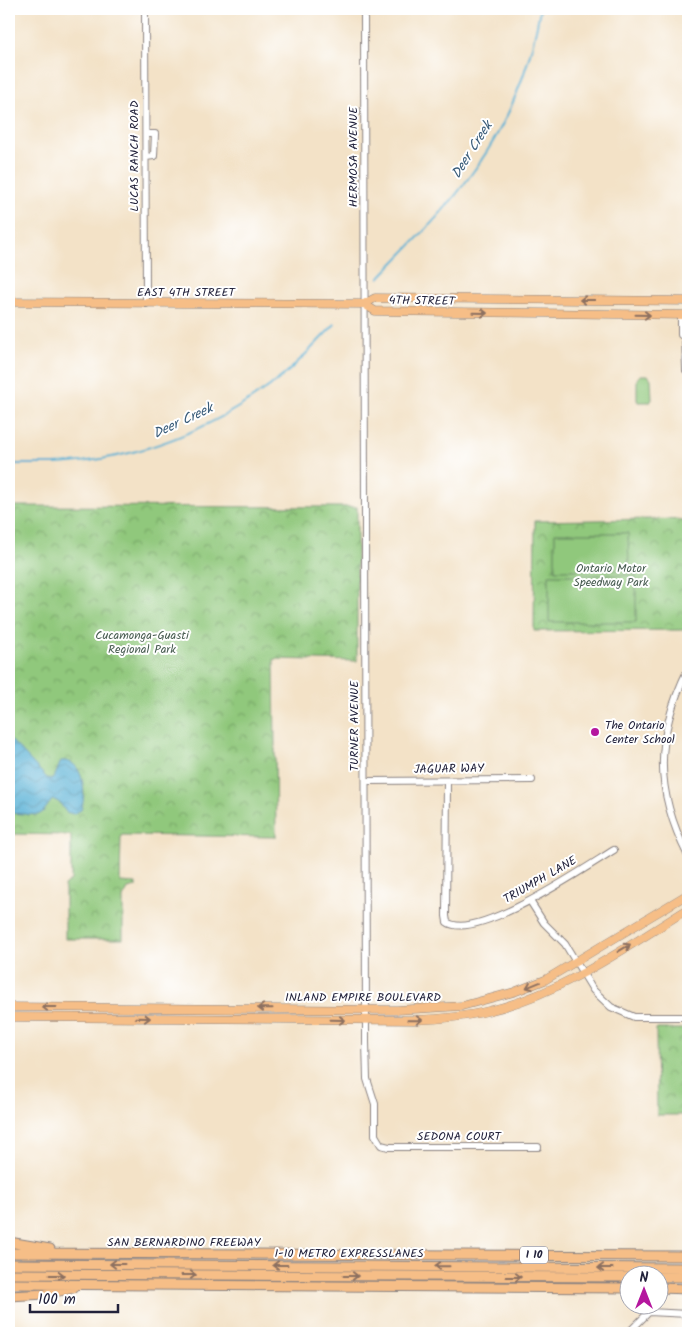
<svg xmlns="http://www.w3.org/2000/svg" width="697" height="1342" viewBox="0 0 697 1342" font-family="Kalam,sans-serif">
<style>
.park{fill:url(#park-crowns);stroke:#59755b}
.pitch{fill:#90c87b;stroke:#59755b}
.water{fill:url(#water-waves);stroke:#3d6a88}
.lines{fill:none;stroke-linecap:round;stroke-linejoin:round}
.stream{stroke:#58b1d5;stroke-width:2}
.minor-casing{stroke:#8a8281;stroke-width:8}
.major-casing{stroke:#8a8281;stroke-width:9}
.highway-casing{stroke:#8a8281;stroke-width:11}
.minor{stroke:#fff;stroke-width:6}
.major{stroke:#f6be87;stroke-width:8}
.highway{stroke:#f6be87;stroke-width:9}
.rail-casing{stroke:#22223b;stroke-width:4}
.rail{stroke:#fff;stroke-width:2;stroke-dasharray:5.5;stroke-linecap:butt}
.oneway{stroke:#8c7061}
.poi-dot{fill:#b5179e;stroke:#fff;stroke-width:2}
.labels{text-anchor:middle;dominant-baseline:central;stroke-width:4;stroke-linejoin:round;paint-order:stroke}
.shield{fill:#fff;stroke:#646476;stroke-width:1}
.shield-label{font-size:11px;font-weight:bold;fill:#22223b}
.street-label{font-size:12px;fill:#22223b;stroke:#fff}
.park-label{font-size:12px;fill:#485c51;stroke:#fff}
.poi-label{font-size:12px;fill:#22223b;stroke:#fff;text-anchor:start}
.water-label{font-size:14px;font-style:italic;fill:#385b79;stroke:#fff}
</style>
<defs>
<pattern id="park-crowns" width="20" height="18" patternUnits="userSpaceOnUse" patternTransform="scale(1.25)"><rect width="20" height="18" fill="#90c87b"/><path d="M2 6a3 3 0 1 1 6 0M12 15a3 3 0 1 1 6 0" fill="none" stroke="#75a266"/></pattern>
<pattern id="water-waves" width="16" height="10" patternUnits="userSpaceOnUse" patternTransform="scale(1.25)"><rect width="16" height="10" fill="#58b1d5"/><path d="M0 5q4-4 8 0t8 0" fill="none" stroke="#4890ae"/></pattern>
</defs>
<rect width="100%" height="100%" fill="#fff"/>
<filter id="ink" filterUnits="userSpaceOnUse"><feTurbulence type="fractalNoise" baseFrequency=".02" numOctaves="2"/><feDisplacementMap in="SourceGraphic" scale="10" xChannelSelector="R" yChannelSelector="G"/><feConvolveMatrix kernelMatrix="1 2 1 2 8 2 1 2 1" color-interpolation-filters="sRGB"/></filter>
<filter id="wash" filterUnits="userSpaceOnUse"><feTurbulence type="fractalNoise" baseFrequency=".0096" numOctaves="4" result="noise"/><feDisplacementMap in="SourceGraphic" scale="20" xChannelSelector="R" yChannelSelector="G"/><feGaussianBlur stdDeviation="1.12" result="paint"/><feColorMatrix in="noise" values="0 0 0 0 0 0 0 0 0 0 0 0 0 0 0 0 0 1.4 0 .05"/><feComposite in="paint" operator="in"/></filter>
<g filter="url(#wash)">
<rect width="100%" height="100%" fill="#f3e2c7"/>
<!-- park -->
<path class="park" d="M9 506 357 507V661L274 659 276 837 121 835 120 882 136 883V887L128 889 123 898V939H65V890L64 886 71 880V835L9 834Z
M653 519 688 520V630L534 631 535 521Z
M656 1029H688V1115H657Z"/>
<!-- pitch -->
<path class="pitch" d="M640 375H648L651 379 652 400 650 402H638L637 400V379Z
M555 533H628L629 570H555Z
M549 575H636V622H549Z"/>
<!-- water -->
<path class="water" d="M9 738 47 778 51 779 54 778 61 761C84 758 87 795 81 810L73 814 66 812 60 803 55 800H52L43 812 38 815 9 813Z"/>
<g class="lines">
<!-- stream -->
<path class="stream" d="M379 278C410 245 444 213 470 176 507 127 530 69 540 9
M9 464C24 464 39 464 54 464 137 461 220 427 284 375 302 359 318 341 335 324"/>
</g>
</g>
<g filter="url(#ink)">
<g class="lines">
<defs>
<path id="minor" d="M145 9 146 304
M364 9 366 1042 367 1079 375 1104V1135L381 1145 389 1147H538
M146 134H155L154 156 146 157
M681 315V335L685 337 686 370
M685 337 688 334V315
M688 669C655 737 654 789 688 856
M366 781 532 780
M447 781 446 916 447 922C475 943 586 867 614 850
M530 901 544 923 565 944 593 990 611 1007 634 1017H688
M628 1333 649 1312 688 1314"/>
<path id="major" d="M9 302 364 304 375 298 688 301
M364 304 375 311 688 315
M9 1007 397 1010 462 1006 514 992 545 980 688 894
M9 1017 415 1020C440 1019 464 1017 488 1011 561 994 625 948 688 909"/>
<path id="highway" d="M9 1242 50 1249
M9 1253 688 1256
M9 1264 688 1268
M9 1274 630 1277
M660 1277H688
M9 1284 630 1288
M660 1288 688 1289
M9 1296 46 1294 73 1288"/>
</defs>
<!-- minor casing -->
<use href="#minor" class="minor-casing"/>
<!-- major casing -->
<use href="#major" class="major-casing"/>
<!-- highway casing -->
<use href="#highway" class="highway-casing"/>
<!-- minor -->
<use href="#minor" class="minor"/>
<!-- major -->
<use href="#major" class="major"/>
<!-- highway -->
<use href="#highway" class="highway"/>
<defs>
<path id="rail" d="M11 9 12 185"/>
</defs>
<!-- rail casing -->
<use href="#rail" class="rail-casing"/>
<!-- rail -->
<use href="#rail" class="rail"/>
</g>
<!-- one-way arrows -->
<defs><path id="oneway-shaft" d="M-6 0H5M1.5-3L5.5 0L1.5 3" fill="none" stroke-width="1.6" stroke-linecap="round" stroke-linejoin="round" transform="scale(1.25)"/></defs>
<g class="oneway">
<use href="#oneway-shaft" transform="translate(587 300) rotate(-180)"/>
<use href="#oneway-shaft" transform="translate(480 313) rotate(1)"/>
<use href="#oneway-shaft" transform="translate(643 315) rotate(1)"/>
<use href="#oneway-shaft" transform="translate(624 948) rotate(-31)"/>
<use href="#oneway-shaft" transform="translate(533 985) rotate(158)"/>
<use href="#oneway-shaft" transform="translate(49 1007) rotate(-180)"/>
<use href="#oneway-shaft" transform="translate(265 1008) rotate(-179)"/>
<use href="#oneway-shaft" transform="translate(143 1018) rotate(1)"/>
<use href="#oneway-shaft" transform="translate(338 1020) rotate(1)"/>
<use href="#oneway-shaft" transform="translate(415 1020) rotate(-1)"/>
<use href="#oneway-shaft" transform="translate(117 1264) rotate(-180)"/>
<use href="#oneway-shaft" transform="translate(280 1265) rotate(-180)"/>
<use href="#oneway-shaft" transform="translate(442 1266) rotate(-179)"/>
<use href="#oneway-shaft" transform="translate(605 1268) rotate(-180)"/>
<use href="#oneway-shaft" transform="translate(57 1275)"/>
<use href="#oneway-shaft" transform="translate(189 1275)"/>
<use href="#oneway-shaft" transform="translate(351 1276)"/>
<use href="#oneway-shaft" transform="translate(514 1277)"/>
</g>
</g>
<!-- markers -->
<circle class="poi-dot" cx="595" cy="732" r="5"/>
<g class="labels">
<!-- shield labels -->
<rect class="shield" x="520" y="1246.5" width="28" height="17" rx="4"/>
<g class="shield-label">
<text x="534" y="1255">I 10</text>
</g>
<!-- street labels -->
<g class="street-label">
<text transform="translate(134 156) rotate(-90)">LUCAS RANCH ROAD</text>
<text transform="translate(353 157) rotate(-90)">HERMOSA AVENUE</text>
<text x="186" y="292">EAST 4TH STREET</text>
<text transform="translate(422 301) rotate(1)">4TH STREET</text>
<text transform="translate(354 726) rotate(-90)">TURNER AVENUE</text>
<text transform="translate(449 769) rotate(-1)">JAGUAR WAY</text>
<text transform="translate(540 880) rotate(-30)">TRIUMPH LANE</text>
<text x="363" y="997">INLAND EMPIRE BOULEVARD</text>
<text x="459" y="1136">SEDONA COURT</text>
<text x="184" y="1242">SAN BERNARDINO FREEWAY</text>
<text x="349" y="1253">I-10 METRO EXPRESSLANES</text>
</g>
<!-- park labels -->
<g class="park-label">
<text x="611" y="568">Ontario Motor<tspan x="611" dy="14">Speedway Park</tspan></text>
<text x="142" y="635">Cucamonga-Guasti<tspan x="142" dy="14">Regional Park</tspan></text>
</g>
<!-- poi labels -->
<g class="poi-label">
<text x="605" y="725">The Ontario<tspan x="605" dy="14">Center School</tspan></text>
</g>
<!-- water labels -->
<g class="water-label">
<text transform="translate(472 150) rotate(-58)">Deer Creek</text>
<text transform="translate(183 421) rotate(-25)">Deer Creek</text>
</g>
</g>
<!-- margin -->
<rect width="697" height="1342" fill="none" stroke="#fff" stroke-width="30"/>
<!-- north arrow -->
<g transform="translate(644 1290)"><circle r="24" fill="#ffffff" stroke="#a7a7b1"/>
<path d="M0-4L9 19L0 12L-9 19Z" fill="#b5179e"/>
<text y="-8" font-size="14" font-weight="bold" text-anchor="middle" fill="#22223b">N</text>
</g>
<!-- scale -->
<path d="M30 1304v8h88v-8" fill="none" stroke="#22223b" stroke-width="2.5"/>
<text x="38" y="1304" font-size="15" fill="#22223b" stroke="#ffffff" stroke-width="4" paint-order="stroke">100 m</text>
</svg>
